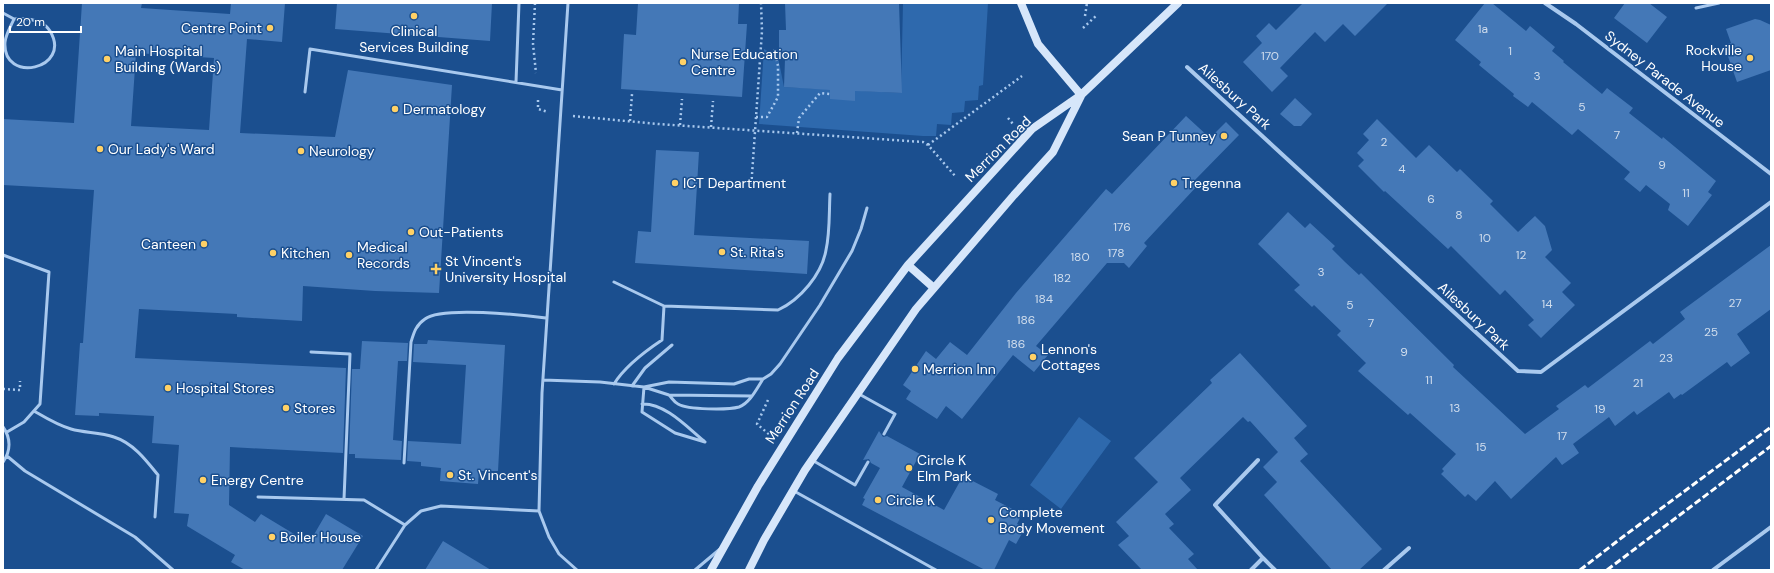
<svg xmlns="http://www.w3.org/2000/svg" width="1774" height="573" viewBox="0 0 1774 573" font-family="'DM Sans',sans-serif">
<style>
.green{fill:#2e69ad}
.building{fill:#4478b7;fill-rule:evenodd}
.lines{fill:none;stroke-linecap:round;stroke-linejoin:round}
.path{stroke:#a9c9ee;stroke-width:2.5;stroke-dasharray:2 3;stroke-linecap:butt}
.lane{stroke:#a9c9ee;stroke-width:3}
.street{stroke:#a9c9ee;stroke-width:4}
.secondary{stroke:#d6e6fa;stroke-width:8}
.rail{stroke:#fff;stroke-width:3;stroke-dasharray:7 3;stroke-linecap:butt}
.poi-dot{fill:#ffd166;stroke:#1b4f8f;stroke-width:1.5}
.labels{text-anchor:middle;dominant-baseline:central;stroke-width:3;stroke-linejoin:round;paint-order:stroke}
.number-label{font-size:12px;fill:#d0dded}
.poi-label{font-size:14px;fill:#fff;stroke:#1b4f8f;text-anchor:start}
.street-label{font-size:14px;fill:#fff;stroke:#1b4f8f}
</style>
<rect width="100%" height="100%" fill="#1b4f8f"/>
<!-- green -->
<path class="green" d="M903 3H988L983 85 979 86 978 100 965 101 964 112 952 113 951 125 937 124 936 136H923L759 124 764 49 778 57 784 87 901 93Z
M1079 417 1111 441 1061 509 1030 485Z"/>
<!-- building -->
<path class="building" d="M82 3H142L141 8 230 14 231 3H285L282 42 247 39 240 133 335 137 348 70 452 85 439 293 375 291 303 286 302 321 237 317V314L139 309 135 358 346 368 343 453 230 447 229 505 255 522 261 514 309 543 326 514 363 536 342 570H245L231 562 235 555 187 526 189 514 174 513 179 445 152 443 154 416 99 413V416L75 415 80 343H83L94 190 3 185V119L74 123ZM136 53 214 58 209 130 131 126Z
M337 3H492L490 41 335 29Z
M638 3H739L738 24H747L742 97 621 89 624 34 636 35Z
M785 3H899L902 93 855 91V101L830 99V90L784 87 785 59H779V30H786Z
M1303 3H1388L1355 36 1343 24 1325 42 1315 32 1280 68 1288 76 1272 92 1243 62 1262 43 1256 36 1269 23 1276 30Z
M1485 3H1492L1526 31 1530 26 1555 47 1552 51 1564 61 1563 62 1602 94 1607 88 1633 108 1629 113 1662 139 1663 137 1716 181 1708 192 1712 195 1688 226 1668 210 1670 204 1646 185 1640 192 1624 179 1630 172 1578 129 1572 135 1532 102 1528 107 1513 96 1514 94 1479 65 1481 62 1455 40Z
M1625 3H1649L1667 17 1647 43 1614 18Z
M1755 19 1760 20 1771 25V70L1737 82 1724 45 1731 43 1726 29Z
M1295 98 1312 114 1301 126H1294L1280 114Z
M1186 116 1210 138 1226 122 1239 135 1194 181 1198 185 1144 243 1147 246 1129 268 1124 263H1107L1036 346 1048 355 1034 372 1013 355 962 419 946 406 937 419 906 399 911 391 903 385 926 351 936 359 950 342 967 355 1016 293 1106 189 1112 194Z
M1377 119 1416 158 1429 145 1457 172 1460 169 1493 201 1490 204 1518 232 1535 216 1545 226 1552 250 1545 257 1571 283 1562 292 1575 305 1541 338 1528 325 1534 320 1505 290 1500 295 1451 246 1448 249 1385 191 1384 192 1358 166 1364 160 1357 153 1369 140 1363 134Z
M656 150 699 152 694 235 809 241 807 274 635 263 638 231 651 232Z
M1288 212 1305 228 1310 223 1335 246 1332 249 1345 262 1359 275 1361 273 1454 365 1453 367 1525 434 1559 409 1556 406 1585 385 1588 388 1650 341 1653 344 1685 319 1680 312 1771 245V309L1737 334 1750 353 1731 367 1727 362 1682 395 1681 394 1674 399 1669 392 1637 415 1634 411 1615 426 1609 417 1573 444 1579 453 1562 465 1556 457 1511 499 1495 481 1476 501 1468 494 1465 497 1441 474 1444 471 1442 469 1456 454 1410 413 1408 415 1358 371 1366 363 1337 335 1341 331 1314 305 1312 307 1294 290 1300 285 1258 244Z
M428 340 505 345 498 471H479L478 484 440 481 441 468 421 466V462L407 461 408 441 461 444 466 365 413 362 414 344H427Z
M362 341 408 343 407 361H398L393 440 402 441 401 460 355 458V454H349L352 369H360Z
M1240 353 1307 426 1294 438 1308 454 1300 461 1382 549 1359 570H1332L1264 495 1277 482 1263 467 1278 452 1250 421 1248 422 1243 417 1180 478 1191 490 1165 514 1174 524 1169 528 1194 554 1188 559 1198 570H1142L1118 545 1129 536 1116 522 1158 482 1134 458 1212 383 1210 380Z
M879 431 883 437 887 436 920 454 902 487 944 510 963 476 998 494 995 500 1022 514 1017 524 1025 528 1016 544 1009 540 994 570H985L862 505 865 499 863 498 880 468 871 463 869 459 863 460Z
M443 541 491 570H425Z"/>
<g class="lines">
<!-- path -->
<path class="path" d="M535 3 533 44 536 73
M1085 16 1087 3
M1083 28 1097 15
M538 100V109L548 112
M573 116 658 124 923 142 928 145 956 177
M756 117H767L778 97V66L774 47
M1008 118 1013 124
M630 121 632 94
M680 125 682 99
M711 127 713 101
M797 133 799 118 820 93 830 94
M928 145 1022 76
M751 189 762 31 761 3
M3 389 20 390V381
M768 400 757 424 771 436"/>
<!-- lane -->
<path class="lane" d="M568 3 542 393 539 511 549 537 559 554 577 570
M1696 8 1719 3
M3 13 14 19
M14 19C27 18 43 20 50 31 73 69 2 85 5 42 6 34 11 26 14 19Z
M516 82 519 3
M305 92 310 49 562 90
M3 255 49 272 40 404 24 422 7 432
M614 282 664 306 778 310C800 300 822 274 826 250 830 232 829 213 830 194
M311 352 350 354 344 499
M543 380 600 382 644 387 669 395 752 396
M614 384C625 366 644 352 662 340L664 306
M632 386 645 368 672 345
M644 387 669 382 734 384 749 379H763L771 374 780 364 820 305 852 251 861 229 867 208
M644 387 642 412 675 433 705 442
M859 394 895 414 884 434
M669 395C672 398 674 402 678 404 688 410 728 410 739 407 750 403 757 388 763 379
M642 404C665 403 687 427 704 441
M34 411C46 418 57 425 71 429 85 433 100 432 114 437 133 443 146 460 158 475L155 517
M3 427C11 438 11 451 3 462
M7 456 25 471 135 537 173 570
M812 460 855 485 868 462
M404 463 411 342C414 332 416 325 425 319 441 306 523 315 546 318
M794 491 936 570
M258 497 364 500 405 525
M376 570 405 525 421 511 441 506 539 511
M695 570 720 549"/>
<!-- street -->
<path class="street" d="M1545 3 1576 24 1771 174
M1187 67 1518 371 1541 372 1771 202
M1263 558 1275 570
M1251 570 1263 558 1215 505 1258 460
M1384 570 1409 548
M1713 570 1771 527"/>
<!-- secondary -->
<path class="secondary" d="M1021 3 1038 44 1081 95
M908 265 934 288
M711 570 758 486 838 358 908 265 1032 129 1081 95 1178 3
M749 570 764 540 805 470 916 309 1014 195 1053 152 1081 96"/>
<!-- rail -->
<path class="rail" d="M1580 570 1624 536 1771 427
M1607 570 1771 446"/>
</g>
<!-- markers -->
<g class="poi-dot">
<circle cx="414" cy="16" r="4"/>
<circle cx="270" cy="28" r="4"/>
<circle cx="1750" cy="58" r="4"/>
<circle cx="107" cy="59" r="4"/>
<circle cx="683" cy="62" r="4"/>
<circle cx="395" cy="109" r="4"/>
<circle cx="1224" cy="136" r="4"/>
<circle cx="100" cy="149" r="4"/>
<circle cx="301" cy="151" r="4"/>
<circle cx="675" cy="183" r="4"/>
<circle cx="1174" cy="183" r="4"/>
<circle cx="411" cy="232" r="4"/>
<circle cx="204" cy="244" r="4"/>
<circle cx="722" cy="252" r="4"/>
<circle cx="273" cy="253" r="4"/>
<circle cx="349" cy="255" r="4"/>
<path d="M434 263h4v4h4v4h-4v4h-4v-4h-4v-4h4z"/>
<circle cx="1033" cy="357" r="4"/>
<circle cx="915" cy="369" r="4"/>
<circle cx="168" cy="388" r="4"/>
<circle cx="286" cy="408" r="4"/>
<circle cx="909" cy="468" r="4"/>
<circle cx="450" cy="475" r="4"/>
<circle cx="203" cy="480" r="4"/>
<circle cx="878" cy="500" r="4"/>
<circle cx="991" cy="520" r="4"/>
<circle cx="272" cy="537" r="4"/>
</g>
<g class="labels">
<!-- number labels -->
<g class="number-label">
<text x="1483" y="29">1a</text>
<text x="1510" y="51">1</text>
<text x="1270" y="56">170</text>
<text x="1537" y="76">3</text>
<text x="1582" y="107">5</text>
<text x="1617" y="135">7</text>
<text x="1384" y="142">2</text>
<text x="1662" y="165">9</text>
<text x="1402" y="169">4</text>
<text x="1686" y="193">11</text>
<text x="1431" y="199">6</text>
<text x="1459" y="215">8</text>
<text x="1122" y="227">176</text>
<text x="1485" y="238">10</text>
<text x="1116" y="253">178</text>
<text x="1521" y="255">12</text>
<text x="1080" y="257">180</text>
<text x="1321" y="272">3</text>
<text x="1062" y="278">182</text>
<text x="1044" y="299">184</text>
<text x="1735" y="303">27</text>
<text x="1547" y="304">14</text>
<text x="1350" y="305">5</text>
<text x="1026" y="320">186</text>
<text x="1371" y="323">7</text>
<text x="1711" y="332">25</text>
<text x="1016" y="344">186</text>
<text x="1404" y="352">9</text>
<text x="1666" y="358">23</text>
<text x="1429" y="380">11</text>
<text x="1638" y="383">21</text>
<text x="1455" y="408">13</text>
<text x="1600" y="409">19</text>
<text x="1562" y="436">17</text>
<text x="1481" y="447">15</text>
</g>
<!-- poi labels -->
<g class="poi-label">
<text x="262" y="28" text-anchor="end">Centre Point</text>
<text x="414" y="31" text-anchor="middle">Clinical<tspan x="414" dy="16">Services Building</tspan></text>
<text x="1742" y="50" text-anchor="end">Rockville<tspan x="1742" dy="16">House</tspan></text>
<text x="115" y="51">Main Hospital<tspan x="115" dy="16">Building (Wards)</tspan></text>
<text x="691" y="54">Nurse Education<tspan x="691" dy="16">Centre</tspan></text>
<text x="403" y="109">Dermatology</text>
<text x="1216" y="136" text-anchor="end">Sean P Tunney</text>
<text x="108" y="149">Our Lady's Ward</text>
<text x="309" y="151">Neurology</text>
<text x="683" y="183">ICT Department</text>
<text x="1182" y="183">Tregenna</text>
<text x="419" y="232">Out-Patients</text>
<text x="196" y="244" text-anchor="end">Canteen</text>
<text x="357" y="247">Medical<tspan x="357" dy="16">Records</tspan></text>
<text x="730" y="252">St. Rita's</text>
<text x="281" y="253">Kitchen</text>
<text x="445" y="261">St Vincent's<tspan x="445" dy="16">University Hospital</tspan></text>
<text x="1041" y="349">Lennon's<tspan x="1041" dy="16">Cottages</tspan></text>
<text x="923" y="369">Merrion Inn</text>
<text x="176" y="388">Hospital Stores</text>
<text x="294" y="408">Stores</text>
<text x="917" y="460">Circle K<tspan x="917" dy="16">Elm Park</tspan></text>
<text x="458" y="475">St. Vincent's</text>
<text x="211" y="480">Energy Centre</text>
<text x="886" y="500">Circle K</text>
<text x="999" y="512">Complete<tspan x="999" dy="16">Body Movement</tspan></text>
<text x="280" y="537">Boiler House</text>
</g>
<!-- street labels -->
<g class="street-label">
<text transform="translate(1665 79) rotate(38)">Sydney Parade Avenue</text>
<text transform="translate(1235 96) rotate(42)">Ailesbury Park</text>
<text transform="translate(998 149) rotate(-45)">Merrion Road</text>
<text transform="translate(1474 316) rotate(43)">Ailesbury Park</text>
<text transform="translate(792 406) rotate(-57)">Merrion Road</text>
</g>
</g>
<!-- border -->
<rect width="1774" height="573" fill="none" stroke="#ffffff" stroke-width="8"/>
<!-- scale -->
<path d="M10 26v6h71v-6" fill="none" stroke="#ffffff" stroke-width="2"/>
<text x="16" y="26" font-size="12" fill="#ffffff" stroke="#1b4f8f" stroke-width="3" paint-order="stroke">20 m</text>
</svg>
